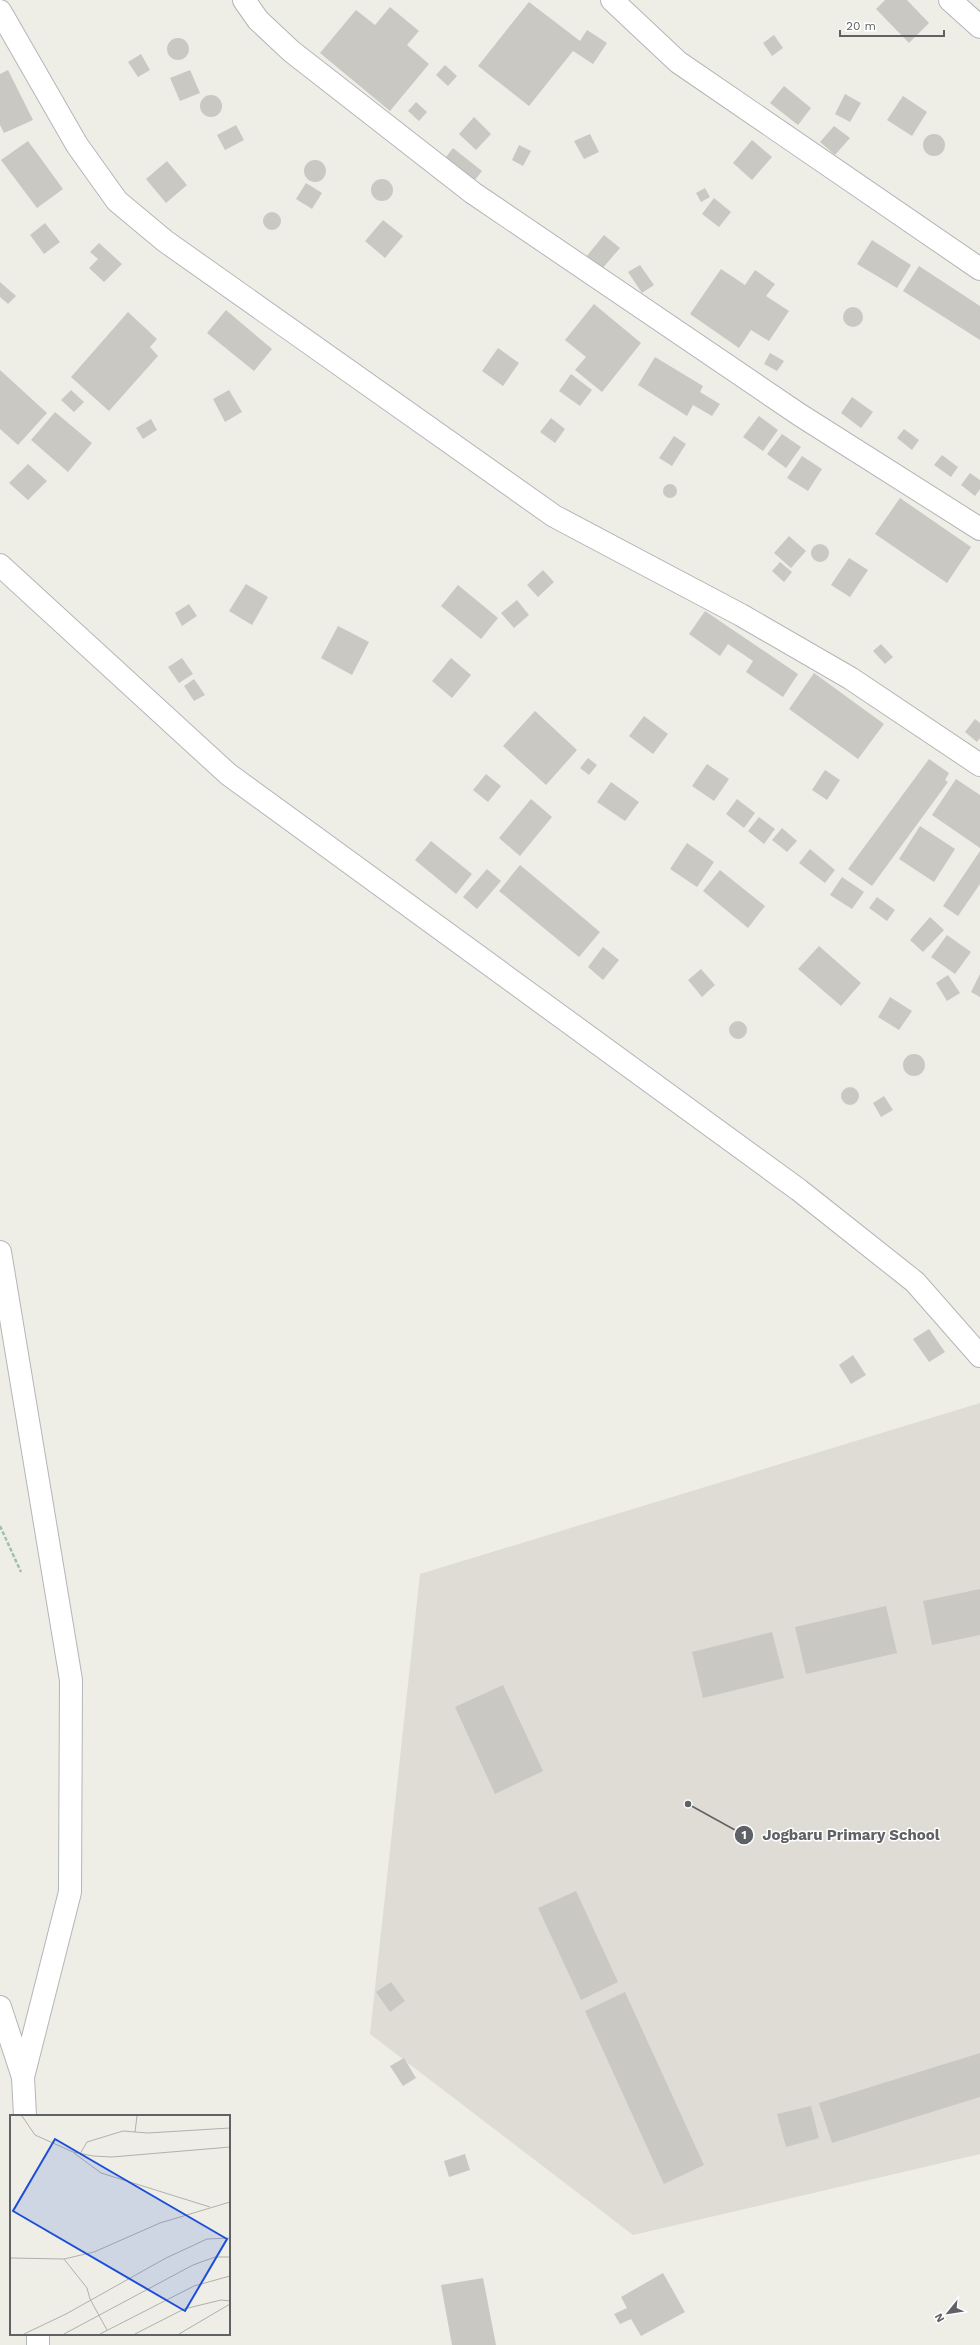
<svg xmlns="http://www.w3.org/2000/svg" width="980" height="2345" viewBox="0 0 980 2345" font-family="'Work Sans',sans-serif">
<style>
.education{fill:#dedcd5}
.building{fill:#cac8c3}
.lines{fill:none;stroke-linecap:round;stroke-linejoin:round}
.minor-casing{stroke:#b3b6b9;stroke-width:24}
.path{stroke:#9ec2a8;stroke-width:2.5;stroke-dasharray:4 2;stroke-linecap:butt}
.minor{stroke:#fff;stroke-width:22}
.inset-road{fill:none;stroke:#b0b1ae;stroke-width:1}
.view{fill:#1d4ed8;fill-opacity:0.15;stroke:#1d4ed8;stroke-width:2}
.inset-edge{fill:none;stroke:#5e6165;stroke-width:2}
.leader{fill:none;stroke:#5e6165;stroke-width:1.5}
.callout-dot{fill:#5e6165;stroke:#fff;stroke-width:1.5}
.mark-label{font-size:12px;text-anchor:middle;font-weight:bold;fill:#fff}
.callout-label{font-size:15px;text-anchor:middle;font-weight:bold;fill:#5e6165;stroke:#fff;stroke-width:3;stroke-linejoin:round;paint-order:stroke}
</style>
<rect width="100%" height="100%" fill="#eeede6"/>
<!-- education -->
<path class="education" d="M980 1403V2154L633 2235 370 2034 420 1574Z"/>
<!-- building -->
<path class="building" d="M885 0H907L929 23 909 43 876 9Z
M529 2 580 41 587 30 607 43 593 64 573 51 529 106 478 66Z
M390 7 419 31 407 45 429 64 390 111 320 53 356 10 375 25Z
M774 35 783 48 772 56 763 43Z
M167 49a11 11 0 1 1 22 0a11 11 0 1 1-22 0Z
M141 54 150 70 138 77 128 62Z
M445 65 457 76 448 86 436 75Z
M8 70 33 120 4 133 0 125V74Z
M190 70 200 93 180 101 170 78Z
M784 86 811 108 798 125 770 103Z
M845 94 861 103 850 122 835 114Z
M200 106a11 11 0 1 1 22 0a11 11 0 1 1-22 0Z
M903 96 927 112 912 136 887 120Z
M416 102 427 112 419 121 408 111Z
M474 117 491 134 476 150 459 134Z
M236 125 244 140 225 150 217 135Z
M834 126 850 138 835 155 820 142Z
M590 134 599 152 584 159 574 141Z
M923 145a11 11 0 1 1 22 0a11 11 0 1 1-22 0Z
M752 140 772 157 752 180 733 163Z
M28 141 63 189 37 208 1 160Z
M519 145 531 151 523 166 512 160Z
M453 148 482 171 471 185 442 162Z
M304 171a11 11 0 1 1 22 0a11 11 0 1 1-22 0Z
M167 161 187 185 166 203 146 179Z
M371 190a11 11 0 1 1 22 0a11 11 0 1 1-22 0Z
M306 183 322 193 312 209 296 199Z
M705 188 710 197 701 202 696 193Z
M714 198 731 212 719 227 702 214Z
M263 221a9 9 0 1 1 18 0a9 9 0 1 1-18 0Z
M383 220 403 236 385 258 365 241Z
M45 223 60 242 44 254 30 235Z
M604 235 620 248 601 270 586 257Z
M872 240 911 265 897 288 857 264Z
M99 243 122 264 104 282 89 268 98 259 90 252Z
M640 265 654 285 642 293 628 272Z
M919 266 980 306V340L903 291Z
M721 269 745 285 755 270 775 284 766 296 789 311 769 341 751 330 739 348 690 314Z
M0 282 16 296 8 304 0 297Z
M594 304 641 343 602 392 575 370 586 357 565 340Z
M843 317a10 10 0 1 1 20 0a10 10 0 1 1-20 0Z
M226 310 272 349 254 371 207 333Z
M128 312 157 339 150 347 158 356 109 411 71 377Z
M498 348 519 363 503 386 482 371Z
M770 353 784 361 777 371 764 364Z
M655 357 703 386 700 392 720 404 712 416 693 405 687 416 638 385Z
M0 370 47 413 18 445 0 429Z
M571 374 592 390 580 406 559 391Z
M71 390 84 402 74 412 61 400Z
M229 390 242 412 225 422 213 399Z
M852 397 873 412 861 428 841 413Z
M55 412 92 443 68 472 31 440Z
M759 416 778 430 763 451 743 437Z
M551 418 565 429 555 443 540 432Z
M151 419 157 430 143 439 136 428Z
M904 429 919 440 912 450 897 438Z
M782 434 801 447 786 468 767 454Z
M674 436 686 444 672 466 659 458Z
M942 455 958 467 951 477 934 465Z
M802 456 822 469 808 491 787 478Z
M28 464 47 481 28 500 9 483Z
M970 473 980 480V489L975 496 961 485Z
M663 491a7 7 0 1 1 14 0a7 7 0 1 1-14 0Z
M900 498 971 547 947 583 875 534Z
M789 536 806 551 791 568 774 553Z
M811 553a9 9 0 1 1 18 0a9 9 0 1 1-18 0Z
M849 558 868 570 850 597 831 585Z
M780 562 792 572 784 582 772 571Z
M543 570 554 582 538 597 527 585Z
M246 584 268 597 252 625 229 611Z
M458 585 498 618 481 639 441 606Z
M517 600 529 615 514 628 501 613Z
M189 604 197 616 182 626 175 613Z
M705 611 798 674 783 697 746 672 753 661 728 644 720 656 689 634Z
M338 626 369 642 352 675 321 658Z
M881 644 893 657 885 664 873 651Z
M182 658 193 674 179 683 168 667Z
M451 658 471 675 452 698 432 681Z
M814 673 884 724 858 759 789 709Z
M194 679 205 695 194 701 184 686Z
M535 711 577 750 546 785 503 746Z
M644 716 668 734 653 754 629 736Z
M975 719 980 723V738L977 742 965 732Z
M588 758 597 765 589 775 580 768Z
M929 759 949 773 945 780 948 782 872 886 848 869Z
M707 764 729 779 714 801 692 786Z
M825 770 840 780 827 800 812 790Z
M486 774 501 786 488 802 473 790Z
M956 779 980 795V848L932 815Z
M611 782 639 802 625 821 597 802Z
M531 799 552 817 520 856 499 838Z
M737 799 755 813 744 828 726 814Z
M759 817 775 829 764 844 748 831Z
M920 826 955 849 934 882 899 859Z
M782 828 797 841 787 852 772 840Z
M431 841 472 874 456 894 415 860Z
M687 843 714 862 697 887 670 869Z
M810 849 835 870 825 883 799 863Z
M980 851V884L958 916 943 906Z
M520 865 600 932 579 957 499 891Z
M487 869 501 881 477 909 463 897Z
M720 870 765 906 748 928 703 891Z
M842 877 864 892 852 909 830 895Z
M877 897 895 910 887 921 869 908Z
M930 917 944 930 923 952 910 940Z
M947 935 971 952 955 974 931 957Z
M819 946 861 983 841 1006 798 969Z
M603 947 619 960 603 980 588 967Z
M701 969 715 985 702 997 688 980Z
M980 974V997L971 992Z
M948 975 960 993 947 1001 936 983Z
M890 997 912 1011 899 1030 878 1017Z
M729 1030a9 9 0 1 1 18 0a9 9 0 1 1-18 0Z
M903 1065a11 11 0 1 1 22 0a11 11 0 1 1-22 0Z
M841 1096a9 9 0 1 1 18 0a9 9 0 1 1-18 0Z
M884 1096 893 1110 881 1117 873 1103Z
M929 1329 945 1352 929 1362 913 1339Z
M853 1355 866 1375 851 1384 839 1365Z
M980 1589V1635L932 1645 923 1601Z
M886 1606 897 1653 806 1674 795 1627Z
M772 1632 784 1678 703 1698 692 1652Z
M503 1685 543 1771 495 1794 455 1707Z
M576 1891 618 1982 581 2000 538 1908Z
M391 1982 405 2001 390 2012 376 1992Z
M625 1992 704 2165 664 2184 585 2011Z
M980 2053V2097L832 2143 819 2103Z
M404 2058 416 2078 403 2086 390 2066Z
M811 2106 819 2138 786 2147 777 2114Z
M465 2154 470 2170 449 2177 444 2161Z
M663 2273 685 2312 641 2336 631 2319 620 2324 614 2314 627 2308 621 2297Z
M483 2278 496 2345H452L441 2285Z"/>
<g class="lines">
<defs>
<path id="minor" d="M244 0 258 20 291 51 473 193 800 415 980 529
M612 0 678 62 980 269
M950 0 980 27
M0 11 77 145 117 201 165 241 554 516 741 615 850 678 980 765
M0 565 228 774 799 1190 915 1282 980 1356
M0 1252 71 1680 70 1892 23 2077
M0 2007 23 2077 25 2116
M38 2334V2345"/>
</defs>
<!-- minor casing -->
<use href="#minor" class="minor-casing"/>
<!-- path -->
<path class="path" d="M0 1526 21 1572"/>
<!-- minor -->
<use href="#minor" class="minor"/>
</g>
<!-- overview -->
<g transform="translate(10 2115)">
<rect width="220" height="220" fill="#eeede6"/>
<path class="inset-road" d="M12 1 25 20 63 37 83 41 102 42 220 32M125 17 127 1M64 38 91 58 200 92M70 39 77 27 113 16 138 18 220 13M0 143 54 144 84 137 150 108 220 87M54 144 77 173 80 184 97 215M14 219 56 199 156 143 197 124 220 123M54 219 183 150 205 142H220M90 219 184 171 220 161M125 219 174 194 211 185 220 186M169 219 220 189"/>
<path class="view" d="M45 24 217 124 175 196 3 96Z"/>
<rect width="220" height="220" class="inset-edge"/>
</g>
<!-- callouts -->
<path class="leader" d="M688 1804L744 1835"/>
<g class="callout-dot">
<circle cx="688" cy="1804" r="4"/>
<circle cx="744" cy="1835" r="10"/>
</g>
<g class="mark-label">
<text x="744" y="1839">1</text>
</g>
<g class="callout-label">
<text x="851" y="1840">Jogbaru Primary School</text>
</g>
<!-- north arrow -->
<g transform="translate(948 2313) rotate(240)" stroke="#ffffff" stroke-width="3" paint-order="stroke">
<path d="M0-3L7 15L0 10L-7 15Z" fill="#5e6165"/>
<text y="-6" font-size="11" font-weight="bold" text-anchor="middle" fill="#5e6165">N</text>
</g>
<!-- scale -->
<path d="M840 30v6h104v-6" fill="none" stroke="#5e6165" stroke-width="2"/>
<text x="846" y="30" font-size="12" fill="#5e6165" stroke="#ffffff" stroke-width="3" paint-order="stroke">20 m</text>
</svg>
